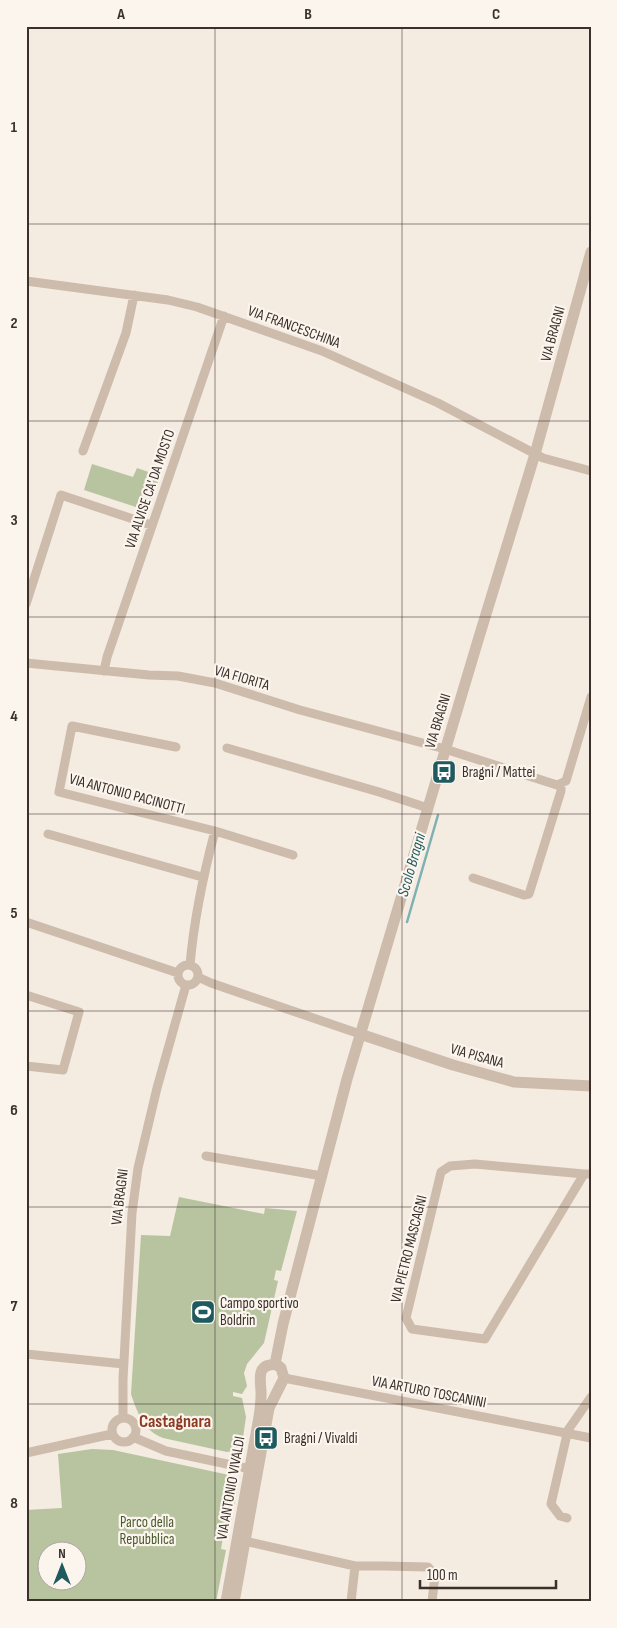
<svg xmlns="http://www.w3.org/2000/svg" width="617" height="1628" viewBox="0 0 617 1628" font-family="'Sofia Sans Condensed',sans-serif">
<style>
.green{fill:#b8c4a0;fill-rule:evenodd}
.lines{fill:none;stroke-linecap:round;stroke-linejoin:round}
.stream{stroke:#7fb0b2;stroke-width:2.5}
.minor{stroke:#cdbbac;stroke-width:9}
.tertiary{stroke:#cdbbac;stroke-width:11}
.grid{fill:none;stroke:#3b302b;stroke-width:1;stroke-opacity:0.55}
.labels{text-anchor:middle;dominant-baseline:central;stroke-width:4.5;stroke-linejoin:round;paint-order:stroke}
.street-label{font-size:15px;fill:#3b302b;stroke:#fbf5ee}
.poi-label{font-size:15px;fill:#3b302b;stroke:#fbf5ee;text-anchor:start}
.park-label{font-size:15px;fill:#4a5a2e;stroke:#fbf5ee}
.water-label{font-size:16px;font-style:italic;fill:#1f5a5e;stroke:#fbf5ee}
.quarter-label{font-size:18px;font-weight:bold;fill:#8c3b22;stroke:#fbf5ee}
.neatline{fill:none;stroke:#3b302b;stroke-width:2}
.grid-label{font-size:16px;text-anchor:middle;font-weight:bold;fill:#3b302b}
</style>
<rect width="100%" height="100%" fill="#f4ebe1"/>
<!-- green -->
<path class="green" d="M92 464 133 477 137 468 160 476 148 511 84 490Z
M179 1197 264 1214 265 1208 297 1211 281 1271 276 1270 274 1280 278 1281 264 1343 247 1364 244 1373 247 1386 242 1394 233 1392V1396L242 1398 246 1417 242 1444C238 1450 234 1451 227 1452L163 1438C144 1431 137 1412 131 1394L141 1235 170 1236Z
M92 1449 113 1450 229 1475 236 1480 238 1486 228 1538 223 1537 221 1549 226 1550 216 1602H26V1510L62 1508 58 1454ZM78 1550V1580H48V1550Z"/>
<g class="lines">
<!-- stream -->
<path class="stream" d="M407 922 438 815"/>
<!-- minor -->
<path class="minor" d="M26 281 168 300 197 307 322 351 438 403 543 458 591 471
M83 451 126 333 134 295
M26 604 61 495 151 525
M26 663 149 675 178 676 215 683 300 710 445 749 557 785 566 781 591 697
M104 671 107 657 224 316
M176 747 72 726 59 792 215 831 293 855
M227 748 379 792 428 808
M48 834 202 877
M473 878 524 895 529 894 561 791V784
M26 922 178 973
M178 975a10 10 0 1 1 20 0a10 10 0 1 1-20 0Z
M190 965C194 919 203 876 215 831
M198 977 211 983 360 1034
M26 995 79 1012 63 1070 26 1066
M206 1156 322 1176
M584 1174 485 1339 412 1329 406 1318 441 1172 450 1166 475 1164 584 1174H591
M26 1354 124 1364
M284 1378 591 1438
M123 1418V1379L132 1213 138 1168 157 1088 186 985
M112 1430a12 12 0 1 1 24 0a12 12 0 1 1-24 0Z
M133 1437 166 1451 255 1470
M26 1453 112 1434
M567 1518 560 1516 551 1504 568 1430 591 1397
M240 1540 355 1566H384L428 1567 435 1575 432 1602
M351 1602 355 1566"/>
<!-- tertiary -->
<path class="tertiary" d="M360 1034 453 1065 514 1082 591 1086
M275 1364 283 1324 347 1079 479 637 535 454 591 252
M226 1602 259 1417C260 1410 261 1403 261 1396 262 1386 255 1367 270 1365 274 1364 278 1365 281 1368L284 1378 269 1408 234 1602"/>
</g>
<!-- grid -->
<path class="grid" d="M215 26V1602M402 26V1602M26 224H591M26 421H591M26 617H591M26 814H591M26 1011H591M26 1207H591M26 1404H591"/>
<!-- icons -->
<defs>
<symbol id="bus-square" viewBox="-11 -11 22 22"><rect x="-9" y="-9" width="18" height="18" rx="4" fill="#1f5a5e" stroke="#fbf5ee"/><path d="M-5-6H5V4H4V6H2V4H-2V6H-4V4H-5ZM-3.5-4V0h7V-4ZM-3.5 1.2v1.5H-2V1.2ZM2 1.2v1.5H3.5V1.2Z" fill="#fff"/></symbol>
<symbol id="stadium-square" viewBox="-11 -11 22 22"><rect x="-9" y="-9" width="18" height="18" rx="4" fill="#1f5a5e" stroke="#fbf5ee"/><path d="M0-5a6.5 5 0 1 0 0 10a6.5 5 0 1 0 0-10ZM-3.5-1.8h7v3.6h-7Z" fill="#fff"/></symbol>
</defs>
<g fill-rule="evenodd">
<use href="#bus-square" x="430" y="758" width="28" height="28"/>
<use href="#stadium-square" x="189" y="1298" width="28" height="28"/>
<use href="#bus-square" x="252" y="1424" width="28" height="28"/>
</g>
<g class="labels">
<!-- street labels -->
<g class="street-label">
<text transform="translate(294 327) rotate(20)">VIA FRANCESCHINA</text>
<text transform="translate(553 334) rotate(-75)">VIA BRAGNI</text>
<text transform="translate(150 489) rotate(-71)">VIA ALVISE CA' DA MOSTO</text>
<text transform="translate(242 678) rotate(16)">VIA FIORITA</text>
<text transform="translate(438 721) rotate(-73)">VIA BRAGNI</text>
<text transform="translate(127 794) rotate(15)">VIA ANTONIO PACINOTTI</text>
<text transform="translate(477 1056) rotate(16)">VIA PISANA</text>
<text transform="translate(120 1197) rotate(-83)">VIA BRAGNI</text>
<text transform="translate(409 1249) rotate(-76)">VIA PIETRO MASCAGNI</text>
<text transform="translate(429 1392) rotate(11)">VIA ARTURO TOSCANINI</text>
<text transform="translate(231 1488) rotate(-80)">VIA ANTONIO VIVALDI</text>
</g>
<!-- poi labels -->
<g class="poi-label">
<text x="462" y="772">Bragni / Mattei</text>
<text x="220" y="1303">Campo sportivo<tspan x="220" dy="17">Boldrin</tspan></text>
<text x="284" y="1438">Bragni / Vivaldi</text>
</g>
<!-- park labels -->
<g class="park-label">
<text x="147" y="1522">Parco della<tspan x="147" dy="17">Repubblica</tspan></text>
</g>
<!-- water labels -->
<g class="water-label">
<text transform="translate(412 865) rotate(-74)">Scolo Bragni</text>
</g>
<!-- quarter labels -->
<g class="quarter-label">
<text x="175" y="1421">Castagnara</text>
</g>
</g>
<!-- border -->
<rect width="617" height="1628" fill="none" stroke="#fbf5ee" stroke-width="55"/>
<!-- north arrow -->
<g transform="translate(62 1566)"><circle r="24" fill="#fbf5ee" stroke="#aea6a0"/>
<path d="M0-4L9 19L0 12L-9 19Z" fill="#1f5a5e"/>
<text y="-8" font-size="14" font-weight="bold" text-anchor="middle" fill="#3b302b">N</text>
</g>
<!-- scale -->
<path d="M420 1580v8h136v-8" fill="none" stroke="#3b302b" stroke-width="2.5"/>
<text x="427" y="1580" font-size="15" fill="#3b302b" stroke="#fbf5ee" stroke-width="4" paint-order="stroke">100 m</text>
<rect x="28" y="28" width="562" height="1572" class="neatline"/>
<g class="grid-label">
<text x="121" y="19">A</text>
<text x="308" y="19">B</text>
<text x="496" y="19">C</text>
<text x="14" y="132">1</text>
<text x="14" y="328">2</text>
<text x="14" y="525">3</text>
<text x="14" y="721">4</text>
<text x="14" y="918">5</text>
<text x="14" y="1115">6</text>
<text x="14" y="1311">7</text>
<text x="14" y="1508">8</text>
</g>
</svg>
